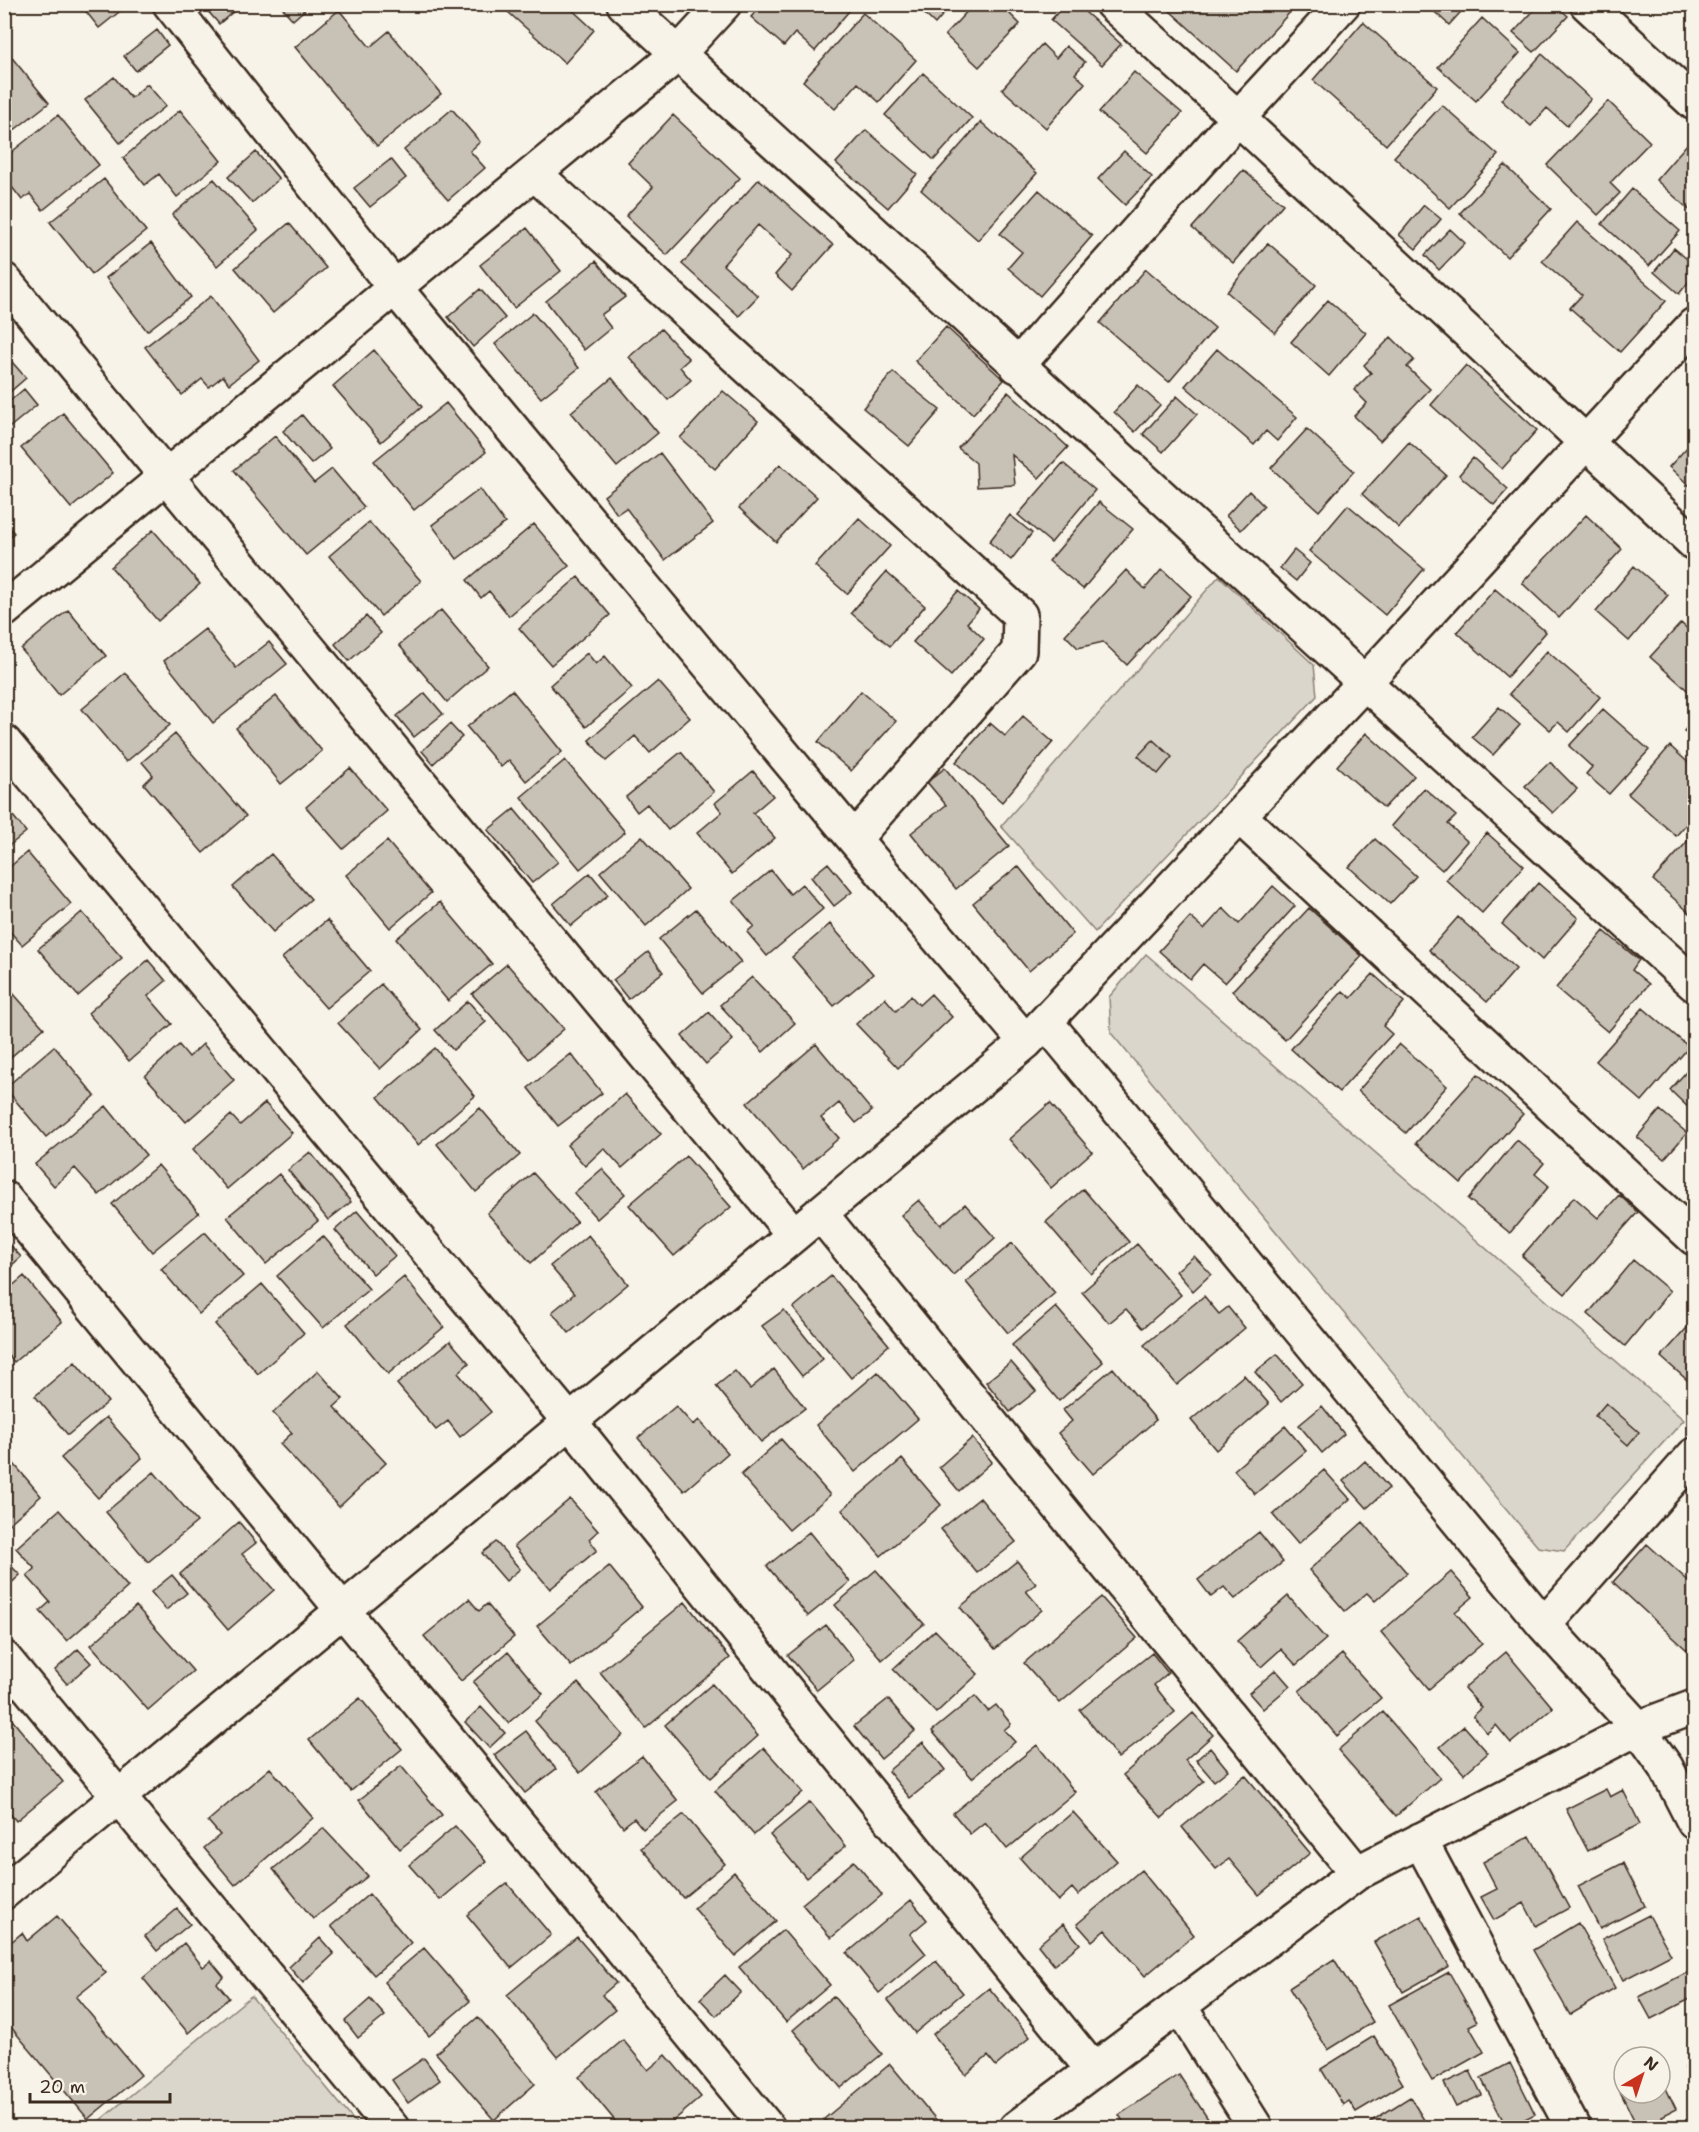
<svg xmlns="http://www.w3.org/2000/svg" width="1699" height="2132" viewBox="0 0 1699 2132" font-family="'Shantell Sans',sans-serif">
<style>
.green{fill:#dbd6cb;stroke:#8b8074;stroke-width:1.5}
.building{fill:#c8c1b6;stroke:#3b2a1e;stroke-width:1.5}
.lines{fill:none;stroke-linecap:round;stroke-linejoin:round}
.street-casing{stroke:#3b2a1e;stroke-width:38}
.street{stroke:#f7f3e8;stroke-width:33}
</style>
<rect width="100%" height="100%" fill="#f7f3e8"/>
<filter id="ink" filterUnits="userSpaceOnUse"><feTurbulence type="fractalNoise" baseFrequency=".0167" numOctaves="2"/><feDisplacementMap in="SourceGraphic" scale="12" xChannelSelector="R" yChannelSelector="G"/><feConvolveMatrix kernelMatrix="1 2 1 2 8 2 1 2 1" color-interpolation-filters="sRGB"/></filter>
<g filter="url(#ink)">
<!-- green -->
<path class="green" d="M1219 576 1314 665 1317 696 1095 932 1001 826Z
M1146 954 1684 1420 1564 1551 1538 1547 1111 1033 1109 997Z
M251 1996 359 2127H92Z"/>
<!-- building -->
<path class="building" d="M80 4H129L99 28Z
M212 4H242L219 24 206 9Z
M279 4H311L293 20Z
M515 4H566L594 30 565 63 508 12Z
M763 4H841L849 11 815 51 795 33 784 46 751 17Z
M914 4H952L935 24Z
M974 4H1019L1010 14 1020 24 979 67 945 35Z
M1065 4H1076L1121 44 1102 65 1051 20Z
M1176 4H1289L1293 9 1236 71 1170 11Z
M1426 4H1468L1449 25Z
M1540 4H1555L1568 16 1534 52 1513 33Z
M339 10 370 47 389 31 441 94 377 146 295 47Z
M863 13 916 60 879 102 858 83 835 109 803 81Z
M1482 18 1520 53 1476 101 1438 67Z
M1363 22 1437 87 1386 145 1313 80Z
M157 30 168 45 136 71 124 56Z
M1042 44 1056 58 1066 46 1085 62 1075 74 1085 83 1046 128 1002 89Z
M4 48 49 103 4 138Z
M1542 54 1591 99 1567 126 1547 108 1531 126 1501 100Z
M1134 72 1182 113 1147 153 1099 112Z
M923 73 972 118 934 160 885 115Z
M114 77 131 98 147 84 166 106 120 143 85 100Z
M1608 101 1650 142 1610 183 1620 193 1598 215 1547 165Z
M1442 105 1498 155 1450 208 1394 157Z
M452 109 480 142 470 151 485 168 448 200 404 150Z
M180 110 221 161 177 197 159 174 145 185 123 158Z
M58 115 99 165 43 210 30 194 22 200 4 177V158Z
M673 115 740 178 667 255 626 216 653 187 628 163Z
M981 122 1037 173 978 240 921 190Z
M866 130 917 174 888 208 836 163Z
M1688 143 1694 149V214L1656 180Z
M1124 151 1152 177 1125 205 1098 179Z
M256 152 279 179 252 203 228 177Z
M391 159 406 178 370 207 354 188Z
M1505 165 1551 209 1507 257 1460 213Z
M1243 170 1283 204 1233 263 1192 228Z
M104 179 146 231 92 274 50 222Z
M214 179 258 230 217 266 172 215Z
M759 179 833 245 792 291 775 275 792 255 758 225 723 265 758 296 739 316 682 264Z
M1632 189 1680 231 1649 266 1602 224Z
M1039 190 1092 236 1040 296 1008 268 1022 252 1000 234Z
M1424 205 1441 219 1416 249 1399 235Z
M1577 222 1666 301 1620 352 1570 308 1582 295 1542 261Z
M289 223 326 268 273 313 235 268Z
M527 228 561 271 514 308 480 265Z
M1450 229 1465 243 1439 270 1425 255Z
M151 243 191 297 147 331 106 278Z
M1268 243 1316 285 1275 333 1227 292Z
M1674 248 1694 265V275L1679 294 1654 272Z
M596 261 625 297 601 315 611 328 584 350 546 301Z
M1146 269 1215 328 1169 382 1100 323Z
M480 289 505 318 473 347 448 317Z
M211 296 259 360 229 384 223 376 209 387 202 379 182 395 145 347Z
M1328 300 1366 333 1329 376 1291 342Z
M533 313 579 368 541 398 495 344Z
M946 327 1004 380 973 414 915 361Z
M661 329 689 359 680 367 691 380 668 400 629 357Z
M1391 337 1414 360 1407 367 1430 389 1380 441 1354 416 1367 403 1354 390 1371 373 1364 365Z
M1217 349 1297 417 1277 441 1266 431 1254 445 1185 386Z
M374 350 422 407 381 442 333 386Z
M4 353 26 378 4 397Z
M1466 365 1537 430 1502 469 1431 405Z
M893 372 940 410 909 446 863 408Z
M612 378 658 433 617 467 571 412Z
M1138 385 1160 405 1135 432 1114 412Z
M24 389 37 405 4 432V406Z
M723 391 758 421 715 469 680 438Z
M1008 392 1068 447 1039 478 1012 455 1015 485 977 487 976 463 958 448Z
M1177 396 1197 414 1163 452 1143 434Z
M446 403 486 452 414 510 374 461Z
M63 413 113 473 71 508 21 448Z
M302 415 330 449 311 464 283 431Z
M1307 429 1354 471 1319 511 1271 468Z
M275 436 314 483 332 469 364 507 306 555 234 470Z
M1409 442 1446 475 1399 528 1362 494Z
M1690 444 1694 448V486L1692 488 1669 467Z
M660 453 713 523 665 560 626 508 617 514 604 496Z
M1473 458 1508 489 1494 505 1459 475Z
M1063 463 1095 490 1051 543 1018 515Z
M780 464 817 497 776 542 739 508Z
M480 489 505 523 457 559 432 525Z
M1249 491 1264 506 1241 530 1226 516Z
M1099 502 1133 529 1083 589 1049 561Z
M1348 505 1424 569 1385 615 1309 551Z
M1010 515 1032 533 1011 560 989 542Z
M1586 515 1622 549 1559 618 1522 583Z
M859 518 890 546 847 594 815 566Z
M4 522 14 533 4 541Z
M369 522 421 581 381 616 329 556Z
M534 524 569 566 509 616 489 591 481 598 467 580Z
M153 530 200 584 158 621 111 567Z
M1294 550 1310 563 1296 581 1280 568Z
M1634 566 1668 595 1629 641 1596 612Z
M1162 569 1191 596 1127 665 1103 642 1078 648 1065 635 1126 570 1145 589Z
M886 572 925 606 890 646 851 613Z
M578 577 610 615 551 665 519 628Z
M1495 589 1546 632 1507 677 1457 632Z
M958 591 979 609 967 623 984 639 951 676 913 642Z
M68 610 106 656 59 695 21 649Z
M441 610 488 666 447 702 399 645Z
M366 616 381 633 349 661 335 644Z
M1681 623 1694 635V696L1650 657Z
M205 629 236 668 269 642 287 664 213 723 164 661Z
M1547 651 1600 697 1569 732 1558 722 1550 730 1509 694Z
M587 653 596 664 605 656 632 688 586 727 550 685Z
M125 673 170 725 126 762 82 709Z
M658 681 690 718 650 753 635 736 606 761 589 740Z
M512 690 562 752 526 781 509 760 501 767 467 727Z
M861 691 896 721 851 771 818 742Z
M425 693 443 714 414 737 397 716Z
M276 696 322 751 281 784 236 728Z
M1499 707 1520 725 1493 755 1472 737Z
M1603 709 1649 750 1609 794 1586 774 1592 767 1569 746Z
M1023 716 1053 742 1002 802 956 762 990 723 1005 736Z
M1694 720V740L1684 731Z
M450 724 462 737 433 764 422 751Z
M1366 733 1414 776 1384 808 1337 766Z
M175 734 246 816 203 853 144 784 153 775 142 762Z
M1153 740 1172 757 1158 774 1138 756Z
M1670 746 1694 768V815L1676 836 1628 794Z
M681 752 714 792 668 830 647 804 637 812 626 797Z
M565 760 625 832 580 869 521 797Z
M1550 762 1577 789 1553 813 1525 786Z
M350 768 387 811 343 849 306 807Z
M945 768 1009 846 956 889 911 833 946 805 927 782Z
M753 771 773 796 753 813 775 838 732 874 697 833 722 812 715 803Z
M1424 788 1456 816 1448 824 1467 841 1442 870 1391 826Z
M4 805 26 832 4 850Z
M514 809 558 862 532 883 488 830Z
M1487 833 1524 866 1482 913 1446 880Z
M1694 834V910L1691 914 1653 880Z
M642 836 688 889 646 926 600 872Z
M1375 839 1416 876 1390 904 1349 867Z
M387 841 431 893 390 928 346 875Z
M27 852 71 904 22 945 4 925V872Z
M271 854 311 899 273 932 233 887Z
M828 863 852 892 834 906 811 877Z
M1018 866 1073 934 1029 971 973 903Z
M771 870 790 894 802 884 823 909 767 956 747 932 754 926 733 901Z
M590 873 608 895 571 926 553 904Z
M1538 883 1578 918 1542 960 1502 924Z
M1273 886 1295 906 1225 983 1203 964 1190 979 1159 951 1190 917 1204 929 1223 908 1239 924Z
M440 902 492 964 448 1001 396 939Z
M1309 908 1362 956 1285 1040 1232 991Z
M696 909 741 962 703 993 659 939Z
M82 912 122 958 78 996 38 949Z
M1458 917 1516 969 1487 1002 1429 950Z
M327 920 370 971 326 1008 282 958Z
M830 924 873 974 834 1006 792 957Z
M1604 931 1639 960 1632 970 1649 984 1608 1032 1556 988Z
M648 952 663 972 628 999 613 980Z
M148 960 166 981 148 996 172 1024 129 1061 88 1013Z
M507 964 564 1029 529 1059 472 994Z
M1373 974 1404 1002 1383 1026 1392 1034 1339 1092 1291 1049 1343 991 1351 998Z
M752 977 795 1023 763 1052 720 1005Z
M4 983 44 1028 4 1063Z
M381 984 422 1030 380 1069 338 1023Z
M931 994 952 1017 898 1068 856 1024 885 998 896 1011 911 996 919 1005Z
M468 1001 486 1022 453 1050 435 1030Z
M1643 1008 1689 1047 1642 1101 1596 1061Z
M709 1012 733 1040 706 1064 682 1036Z
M203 1044 234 1080 186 1122 145 1076 179 1045 189 1057Z
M816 1044 872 1111 856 1123 839 1103 821 1118 839 1138 803 1169 747 1103Z
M1399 1044 1447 1086 1406 1133 1358 1091Z
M54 1046 95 1096 46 1137 5 1088Z
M435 1048 475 1096 418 1145 378 1097Z
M571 1054 602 1093 558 1126 528 1088Z
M1694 1063V1113L1670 1090Z
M1478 1074 1523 1114 1461 1183 1416 1143Z
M625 1094 661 1134 622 1168 604 1148 585 1166 567 1145Z
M265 1103 292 1133 227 1189 193 1149 231 1115 240 1125Z
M1050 1103 1092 1152 1051 1188 1009 1139Z
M106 1106 146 1155 99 1195 75 1168 54 1186 35 1164Z
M480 1108 520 1155 476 1192 437 1144Z
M1660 1110 1687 1133 1664 1159 1637 1137Z
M1517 1140 1544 1163 1535 1174 1549 1186 1510 1233 1468 1199Z
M310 1152 351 1202 328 1220 288 1170Z
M686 1156 731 1207 674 1256 629 1205Z
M158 1165 199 1213 152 1252 112 1204Z
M602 1169 625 1194 597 1219 574 1193Z
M533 1173 577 1222 531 1263 487 1213Z
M279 1174 318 1221 266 1264 227 1217Z
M1083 1189 1129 1242 1091 1274 1046 1222Z
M1619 1195 1638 1212 1565 1294 1522 1256 1574 1197 1598 1218Z
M919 1200 941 1225 965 1204 995 1238 953 1275 901 1215Z
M357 1211 395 1256 373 1274 335 1230Z
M205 1232 243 1276 199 1314 161 1269Z
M588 1235 628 1284 569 1333 552 1312 574 1294 550 1266Z
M323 1236 369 1289 323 1328 277 1276Z
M4 1238 21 1257 4 1272Z
M1012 1243 1055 1293 1008 1333 966 1282Z
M1137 1244 1181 1295 1143 1328 1126 1309 1109 1323 1082 1292Z
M1194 1256 1211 1274 1193 1291 1176 1271Z
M1633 1260 1670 1291 1625 1346 1588 1314Z
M24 1276 62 1322 14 1362 4 1351V1293Z
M831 1276 889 1345 851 1378 793 1308Z
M404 1277 444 1327 388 1374 347 1324Z
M262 1284 304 1333 258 1374 215 1324Z
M1204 1296 1219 1314 1228 1307 1245 1328 1177 1385 1144 1345Z
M1056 1307 1103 1362 1059 1401 1012 1345Z
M784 1310 823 1359 802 1376 762 1326Z
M1694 1320V1386L1661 1357Z
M450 1341 469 1363 458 1373 491 1412 460 1437 448 1421 436 1430 397 1384Z
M1277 1354 1302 1383 1281 1402 1255 1372Z
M75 1362 108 1402 68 1435 35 1396Z
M1011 1362 1036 1391 1010 1412 986 1382Z
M1113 1368 1156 1420 1093 1474 1058 1433 1072 1421 1063 1410Z
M774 1369 805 1408 761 1442 716 1386 735 1371 750 1389Z
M318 1371 343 1399 334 1407 386 1463 339 1507 280 1444 292 1433 273 1413Z
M878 1372 918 1419 855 1472 816 1425Z
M1244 1375 1269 1404 1216 1450 1191 1420Z
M1606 1403 1639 1432 1628 1445 1595 1416Z
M676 1406 693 1425 699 1420 728 1453 684 1491 638 1438Z
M1322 1406 1344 1434 1322 1453 1299 1425Z
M106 1417 142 1458 98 1498 61 1458Z
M1285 1426 1306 1451 1255 1494 1234 1470Z
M972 1438 992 1462 959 1491 939 1467Z
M781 1439 830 1495 789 1530 741 1475Z
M4 1452 41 1496 4 1528Z
M902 1459 941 1505 881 1556 842 1510Z
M1365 1461 1389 1488 1367 1508 1343 1481Z
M1324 1470 1350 1499 1298 1544 1273 1515Z
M154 1472 197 1522 148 1562 106 1512Z
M980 1498 1016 1542 977 1573 941 1529Z
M570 1499 598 1531 589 1539 597 1550 550 1589 514 1546Z
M59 1510 128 1587 67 1641 40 1611 50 1602 27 1576 35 1569 16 1548Z
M239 1522 256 1543 242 1554 274 1590 228 1630 180 1574Z
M1363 1522 1407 1573 1375 1601 1367 1593 1345 1611 1309 1570Z
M809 1532 850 1582 808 1616 767 1566Z
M1259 1532 1283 1562 1235 1599 1224 1587 1211 1597 1198 1580Z
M496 1542 520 1569 506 1581 482 1553Z
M1647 1544 1694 1586V1644L1688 1651 1613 1582Z
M4 1559 20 1575 4 1590Z
M1017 1561 1036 1584 1026 1591 1042 1610 995 1649 960 1607Z
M609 1566 642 1607 571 1666 537 1626Z
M876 1570 924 1624 882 1660 835 1605Z
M1451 1572 1473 1597 1455 1612 1482 1644 1429 1689 1381 1632Z
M172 1575 187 1593 166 1610 151 1592Z
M1288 1596 1326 1639 1296 1665 1281 1649 1261 1667 1237 1641Z
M1101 1597 1137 1638 1060 1703 1024 1663Z
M469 1599 479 1611 487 1604 514 1637 461 1681 424 1636Z
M685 1602 730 1658 646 1728 600 1672Z
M136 1606 193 1671 148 1710 91 1645Z
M826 1625 854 1660 817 1690 788 1655Z
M935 1630 978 1674 936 1713 893 1669Z
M78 1649 91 1663 67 1684 55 1670Z
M508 1652 543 1694 508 1723 473 1682Z
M1506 1652 1553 1708 1511 1743 1496 1725 1487 1733 1473 1716 1482 1708 1464 1688Z
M1152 1653 1168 1673 1154 1685 1175 1712 1118 1758 1080 1710Z
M1342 1654 1381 1698 1337 1736 1299 1691Z
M1276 1670 1290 1686 1263 1709 1249 1693Z
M578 1683 623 1735 580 1773 535 1721Z
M712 1684 758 1736 711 1778 665 1725Z
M975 1696 988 1711 996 1705 1011 1724 1004 1730 1015 1742 972 1778 932 1731Z
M360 1698 402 1749 351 1791 309 1740Z
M888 1699 915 1731 881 1759 854 1726Z
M481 1707 505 1733 489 1748 465 1722Z
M4 1710 63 1782 16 1821 4 1806Z
M1383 1712 1440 1778 1396 1816 1338 1750Z
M1193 1713 1213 1735 1185 1760 1204 1781 1162 1818 1123 1775Z
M1464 1726 1488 1753 1464 1774 1440 1747Z
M526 1731 556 1769 525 1793 494 1755Z
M923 1742 945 1770 910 1798 888 1771Z
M1037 1745 1075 1792 1007 1849 985 1822 970 1834 953 1813Z
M764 1748 803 1792 754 1835 715 1791Z
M1210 1748 1228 1770 1214 1781 1196 1760Z
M642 1756 678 1801 643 1829 634 1818 623 1827 596 1792Z
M401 1766 442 1815 400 1849 359 1800Z
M270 1768 313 1818 235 1885 204 1848 220 1835 208 1821Z
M1245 1775 1310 1853 1259 1895 1229 1859 1216 1869 1182 1827Z
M1606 1789 1610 1797 1623 1790 1640 1824 1588 1851 1566 1809Z
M810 1802 846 1846 806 1878 770 1835Z
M1073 1812 1117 1861 1078 1895 1072 1888 1058 1901 1020 1858Z
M684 1814 725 1864 683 1898 641 1848Z
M455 1826 486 1861 440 1900 409 1865Z
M323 1828 368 1876 313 1919 273 1869Z
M1530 1836 1569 1908 1536 1926 1524 1903 1494 1920 1481 1897 1497 1889 1483 1862Z
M854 1861 882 1895 831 1938 802 1904Z
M1623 1863 1645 1906 1600 1929 1578 1886Z
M1141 1870 1194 1935 1145 1976 1105 1930 1092 1941 1077 1924Z
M734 1872 776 1921 735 1956 694 1908Z
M507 1883 551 1935 511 1968 467 1915Z
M369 1894 411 1943 374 1975 331 1926Z
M911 1900 927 1920 910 1934 926 1954 879 1993 847 1953Z
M177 1909 190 1924 157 1951 145 1936Z
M1649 1915 1671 1955 1623 1980 1602 1939Z
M57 1916 106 1973 76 1997 141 2075 88 2119 4 2019V1948L22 1933 27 1941Z
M1421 1916 1449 1966 1403 1992 1374 1942Z
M1578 1923 1615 1988 1570 2015 1533 1950Z
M1063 1924 1080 1944 1054 1965 1038 1945Z
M783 1930 830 1985 786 2022 739 1967Z
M577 1937 616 1983 602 1995 615 2010 558 2057 507 1995Z
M320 1938 334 1954 303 1983 289 1967Z
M184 1943 203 1967 211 1961 224 1977 217 1983 229 1998 188 2033 143 1978Z
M424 1948 470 2001 429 2036 384 1982Z
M1334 1959 1373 2022 1328 2050 1289 1988Z
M936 1961 963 1993 915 2033 888 2000Z
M1690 1971 1694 1979V1997L1651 2019 1639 1997Z
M1449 1972 1477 2022 1469 2026 1484 2052 1432 2081 1389 2005Z
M725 1975 741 1992 716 2016 700 1999Z
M989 1988 1030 2037 996 2066 988 2056 966 2075 933 2034Z
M833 1996 882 2054 841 2088 793 2030Z
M370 1999 385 2016 358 2038 345 2021Z
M478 2017 535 2084 494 2120 436 2053Z
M1374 2036 1403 2084 1356 2112 1349 2101 1343 2105 1321 2069Z
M623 2040 648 2070 666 2055 701 2097 665 2128H621L579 2077Z
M424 2058 440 2080 408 2103 392 2080Z
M1510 2063 1535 2114 1507 2128 1481 2078Z
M1694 2063V2088L1685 2068Z
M890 2064 943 2128H831L824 2119Z
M1470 2071 1482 2095 1456 2107 1444 2083Z
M1624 2074V2093H1660V2076L1676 2109 1662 2116 1668 2128H1638L1614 2079Z
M1179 2075 1214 2128H1127L1119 2115Z
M1410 2097 1429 2128H1373L1370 2122Z"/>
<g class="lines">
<defs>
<path id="street" d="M170 4 395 288 854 839 1026 1042
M624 4 1694 984
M1112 4 1238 118 1694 543
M1587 4 1694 103
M534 173 1020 615 1019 651 854 839
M4 280 794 1235
M1017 366 1238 118 1343 4
M4 610 678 54 724 4
M4 742 570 1422 1093 2070
M1239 816 1694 1238
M1046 1022 1544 1625 1638 1728 1666 1767 1694 1822
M4 1198 768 2128
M820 1213 1357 1873
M1544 1625 1694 1455
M4 1658 392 2128
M1420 1840 1573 2128
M4 1892 1026 1042 1365 682 1694 325
M1180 2007 1256 2128
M1016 2128 1357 1873 1638 1728 1694 1707"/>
</defs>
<!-- street casing -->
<use href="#street" class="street-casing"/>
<!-- street -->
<use href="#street" class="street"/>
</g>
</g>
<!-- margin -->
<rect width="1699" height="2132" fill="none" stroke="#f7f3e8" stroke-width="24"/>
<rect x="12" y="12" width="1675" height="2108" fill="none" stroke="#3b2a1e" stroke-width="2" filter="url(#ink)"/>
<!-- north arrow -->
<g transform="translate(1642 2075) rotate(39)"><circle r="28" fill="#f7f3e8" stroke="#aca397" stroke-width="1.5"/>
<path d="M0-4.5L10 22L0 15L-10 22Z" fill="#c8321e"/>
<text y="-9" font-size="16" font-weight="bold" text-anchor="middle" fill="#3b2a1e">N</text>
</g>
<!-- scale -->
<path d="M30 2093v9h140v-9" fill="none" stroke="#3b2a1e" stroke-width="3"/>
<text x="39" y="2093" font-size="18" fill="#3b2a1e" stroke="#f7f3e8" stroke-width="4.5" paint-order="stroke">20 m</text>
</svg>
